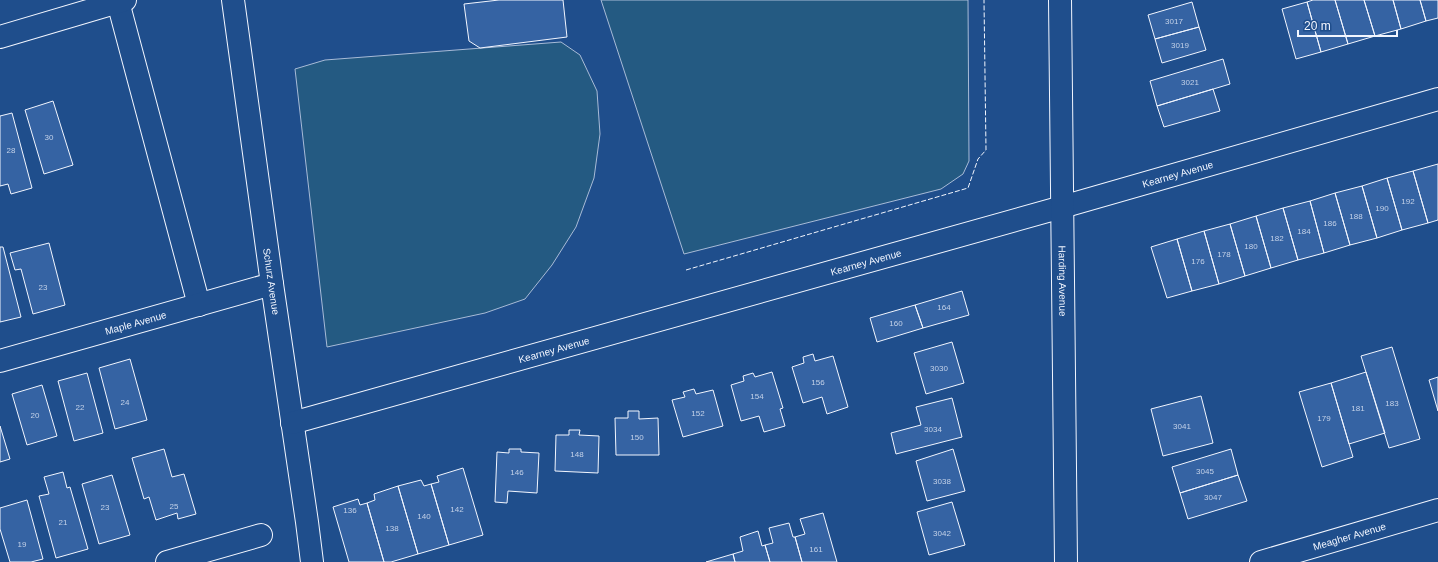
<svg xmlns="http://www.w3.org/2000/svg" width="1438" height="562" viewBox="0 0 1438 562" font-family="Helvetica,sans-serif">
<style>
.green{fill:#245a82;stroke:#a8bbd7}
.building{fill:#3563a3;stroke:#f2f6ff}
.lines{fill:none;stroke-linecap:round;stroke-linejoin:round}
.minor-casing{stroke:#f2f6ff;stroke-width:24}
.tertiary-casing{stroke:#f2f6ff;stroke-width:24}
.minor{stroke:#1f4e8c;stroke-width:22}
.tertiary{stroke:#1f4e8c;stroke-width:22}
.fence{stroke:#f2f6ff;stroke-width:1;stroke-dasharray:5 2;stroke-linecap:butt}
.labels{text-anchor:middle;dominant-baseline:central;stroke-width:3;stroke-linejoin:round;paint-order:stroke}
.number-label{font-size:8px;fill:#c3d1e8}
.street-label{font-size:10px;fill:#f2f6ff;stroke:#1f4e8c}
</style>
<rect width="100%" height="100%" fill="#1f4e8c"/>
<!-- green -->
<path class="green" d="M601 0H968L969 161 963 174 941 189 684 254Z
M561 42 580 55 597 91 600 134 594 178 576 227 552 265 525 299 485 313 327 347 295 69 325 60Z"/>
<!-- building -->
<path class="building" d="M499 0H563L567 37 480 48 469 41 464 4Z
M1313 0H1335L1348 44 1321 52 1307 2Z
M1335 0H1364L1375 36 1348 44Z
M1364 0H1393L1401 29 1375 36Z
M1393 0H1420L1426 21 1401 29Z
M1420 0H1438V18L1426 21Z
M1192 2 1199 27 1155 39 1148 15Z
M1307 2 1321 52 1296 59 1282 9Z
M1199 27 1206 50 1162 63 1155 39Z
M1223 59 1230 84 1157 106 1150 81Z
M1213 89 1220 111 1164 127 1157 106Z
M53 101 73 165 44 174 25 110Z
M12 113 32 188 11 194 8 184 0 186V116Z
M1438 164V220L1428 223 1413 171Z
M1413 171 1428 223 1402 230 1387 178Z
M1387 178 1402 230 1377 238 1362 186Z
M1362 186 1377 238 1350 245 1335 193Z
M1335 193 1350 245 1324 253 1310 201Z
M1310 201 1324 253 1298 260 1283 208Z
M1283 208 1298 260 1271 268 1256 216Z
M1256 216 1271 268 1245 276 1230 224Z
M1230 224 1245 276 1219 284 1204 231Z
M1204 231 1219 284 1192 291 1177 239Z
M1177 239 1192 291 1167 298 1151 247Z
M49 243 65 305 33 314 21 269 15 270 10 253Z
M0 247H3L21 317 0 322Z
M962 291 969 315 923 328 915 305Z
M915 305 923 328 877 342 870 318Z
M952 342 964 383 926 394 914 353Z
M1392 347 1420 439 1389 448 1361 356Z
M813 354 815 361 833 356 848 407 827 414 822 397 803 403 792 367 804 363 803 357Z
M130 359 147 420 115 429 99 368Z
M772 372 783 408 780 409 785 426 764 432 759 416 741 421 731 385 744 381 743 376 753 373 755 377Z
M1366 372 1385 433 1349 444 1331 383Z
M87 373 103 433 74 441 58 381Z
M1438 377V411L1429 380Z
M1331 383 1353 457 1322 467 1299 392Z
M42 385 57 436 27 445 12 394Z
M694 389 696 394 713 390 723 426 683 437 672 400 685 397 683 392Z
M1201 396 1213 443 1163 456 1151 409Z
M952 398 962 437 896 454 891 433 921 425 916 407Z
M628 411H639V419L658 418 659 455H616L615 418H628Z
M0 426 10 459 0 462Z
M569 430H580L579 435 599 436 598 473 555 471 556 435H569Z
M164 449 172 477 184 474 196 514 178 519 177 513 156 520 149 497 144 499 132 458Z
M509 449H521V452L539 453 537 493 508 491 507 503 495 502 497 452 509 453Z
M953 449 965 491 927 501 916 461Z
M1231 449 1238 475 1180 493 1172 467Z
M463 468 483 535 449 545 431 484 439 482 437 476Z
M63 472 67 488 70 487 88 549 56 558 39 496 49 494 44 477Z
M112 475 130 535 99 544 82 484Z
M1238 475 1247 501 1188 519 1180 493Z
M421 480 424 486 431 484 449 545 418 554 398 486Z
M398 486 418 554 391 562H384L367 503 375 500 374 494Z
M358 499 360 505 367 503 384 562H349L333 507Z
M27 500 43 559 31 562H10L0 529V508Z
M952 502 965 545 929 555 917 512Z
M823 513 837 562H802L795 537 805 534 800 519Z
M789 523 793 537H795L802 562H770L765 545 773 543 769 528Z
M758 531 762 546 765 545 770 562H735L733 554 743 551 740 537Z
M733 554 735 562H706Z"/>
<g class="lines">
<defs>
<g id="minor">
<path id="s1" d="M233 0 272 284 307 522 312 562"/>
<path d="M118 2 199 305"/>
<path d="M0 37 125 0"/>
<path id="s2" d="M0 361 272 284"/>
<path id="s3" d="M292 423 1062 207 1438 99"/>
<path d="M167 562 261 535"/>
<path id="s4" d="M1261 562 1438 510"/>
</g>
<g id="tertiary">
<path id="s5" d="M1060 0 1066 562"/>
</g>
</defs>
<!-- minor casing -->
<use href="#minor" class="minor-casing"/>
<!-- tertiary casing -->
<use href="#tertiary" class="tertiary-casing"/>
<!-- minor -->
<use href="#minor" class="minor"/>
<!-- tertiary -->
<use href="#tertiary" class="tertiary"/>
<!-- fence -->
<path class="fence" d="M686 270 968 188 978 159 986 150 984 0"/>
</g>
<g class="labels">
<!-- number labels -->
<g class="number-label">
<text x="1174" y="21">3017</text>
<text x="1180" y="45">3019</text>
<text x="1190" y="82">3021</text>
<text x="49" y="137">30</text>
<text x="11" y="150">28</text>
<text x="1408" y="201">192</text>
<text x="1382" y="208">190</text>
<text x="1356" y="216">188</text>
<text x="1330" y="223">186</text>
<text x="1304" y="231">184</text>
<text x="1277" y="238">182</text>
<text x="1251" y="246">180</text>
<text x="1224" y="254">178</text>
<text x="1198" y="261">176</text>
<text x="43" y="287">23</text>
<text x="944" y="307">164</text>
<text x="896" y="323">160</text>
<text x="939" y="368">3030</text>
<text x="818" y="382">156</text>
<text x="757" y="396">154</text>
<text x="125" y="402">24</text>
<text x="1392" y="403">183</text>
<text x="80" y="407">22</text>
<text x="1358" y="408">181</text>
<text x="698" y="413">152</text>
<text x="35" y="415">20</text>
<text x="1324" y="418">179</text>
<text x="1182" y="426">3041</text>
<text x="933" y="429">3034</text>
<text x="637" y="437">150</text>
<text x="577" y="454">148</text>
<text x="1205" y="471">3045</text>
<text x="517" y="472">146</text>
<text x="942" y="481">3038</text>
<text x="1213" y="497">3047</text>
<text x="174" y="506">25</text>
<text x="105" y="507">23</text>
<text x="457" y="509">142</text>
<text x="350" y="510">136</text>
<text x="424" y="516">140</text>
<text x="63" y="522">21</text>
<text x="392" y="528">138</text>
<text x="942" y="533">3042</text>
<text x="22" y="544">19</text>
<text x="816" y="549">161</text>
</g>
<!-- street labels -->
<g class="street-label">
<text stroke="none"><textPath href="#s3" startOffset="920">Kearney Avenue</textPath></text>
<text stroke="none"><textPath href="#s3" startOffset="596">Kearney Avenue</textPath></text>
<text stroke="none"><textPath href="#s1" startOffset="284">Schurz Avenue</textPath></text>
<text stroke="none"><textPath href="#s5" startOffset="281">Harding Avenue</textPath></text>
<text stroke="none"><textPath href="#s2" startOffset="141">Maple Avenue</textPath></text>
<text stroke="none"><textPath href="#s3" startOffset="272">Kearney Avenue</textPath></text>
<text stroke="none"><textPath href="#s4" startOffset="92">Meagher Avenue</textPath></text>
</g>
</g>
<!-- scale -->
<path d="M1298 30v6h99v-6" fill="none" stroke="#f2f6ff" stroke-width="2"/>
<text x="1304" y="30" font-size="12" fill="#f2f6ff" stroke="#1f4e8c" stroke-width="3" paint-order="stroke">20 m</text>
</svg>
